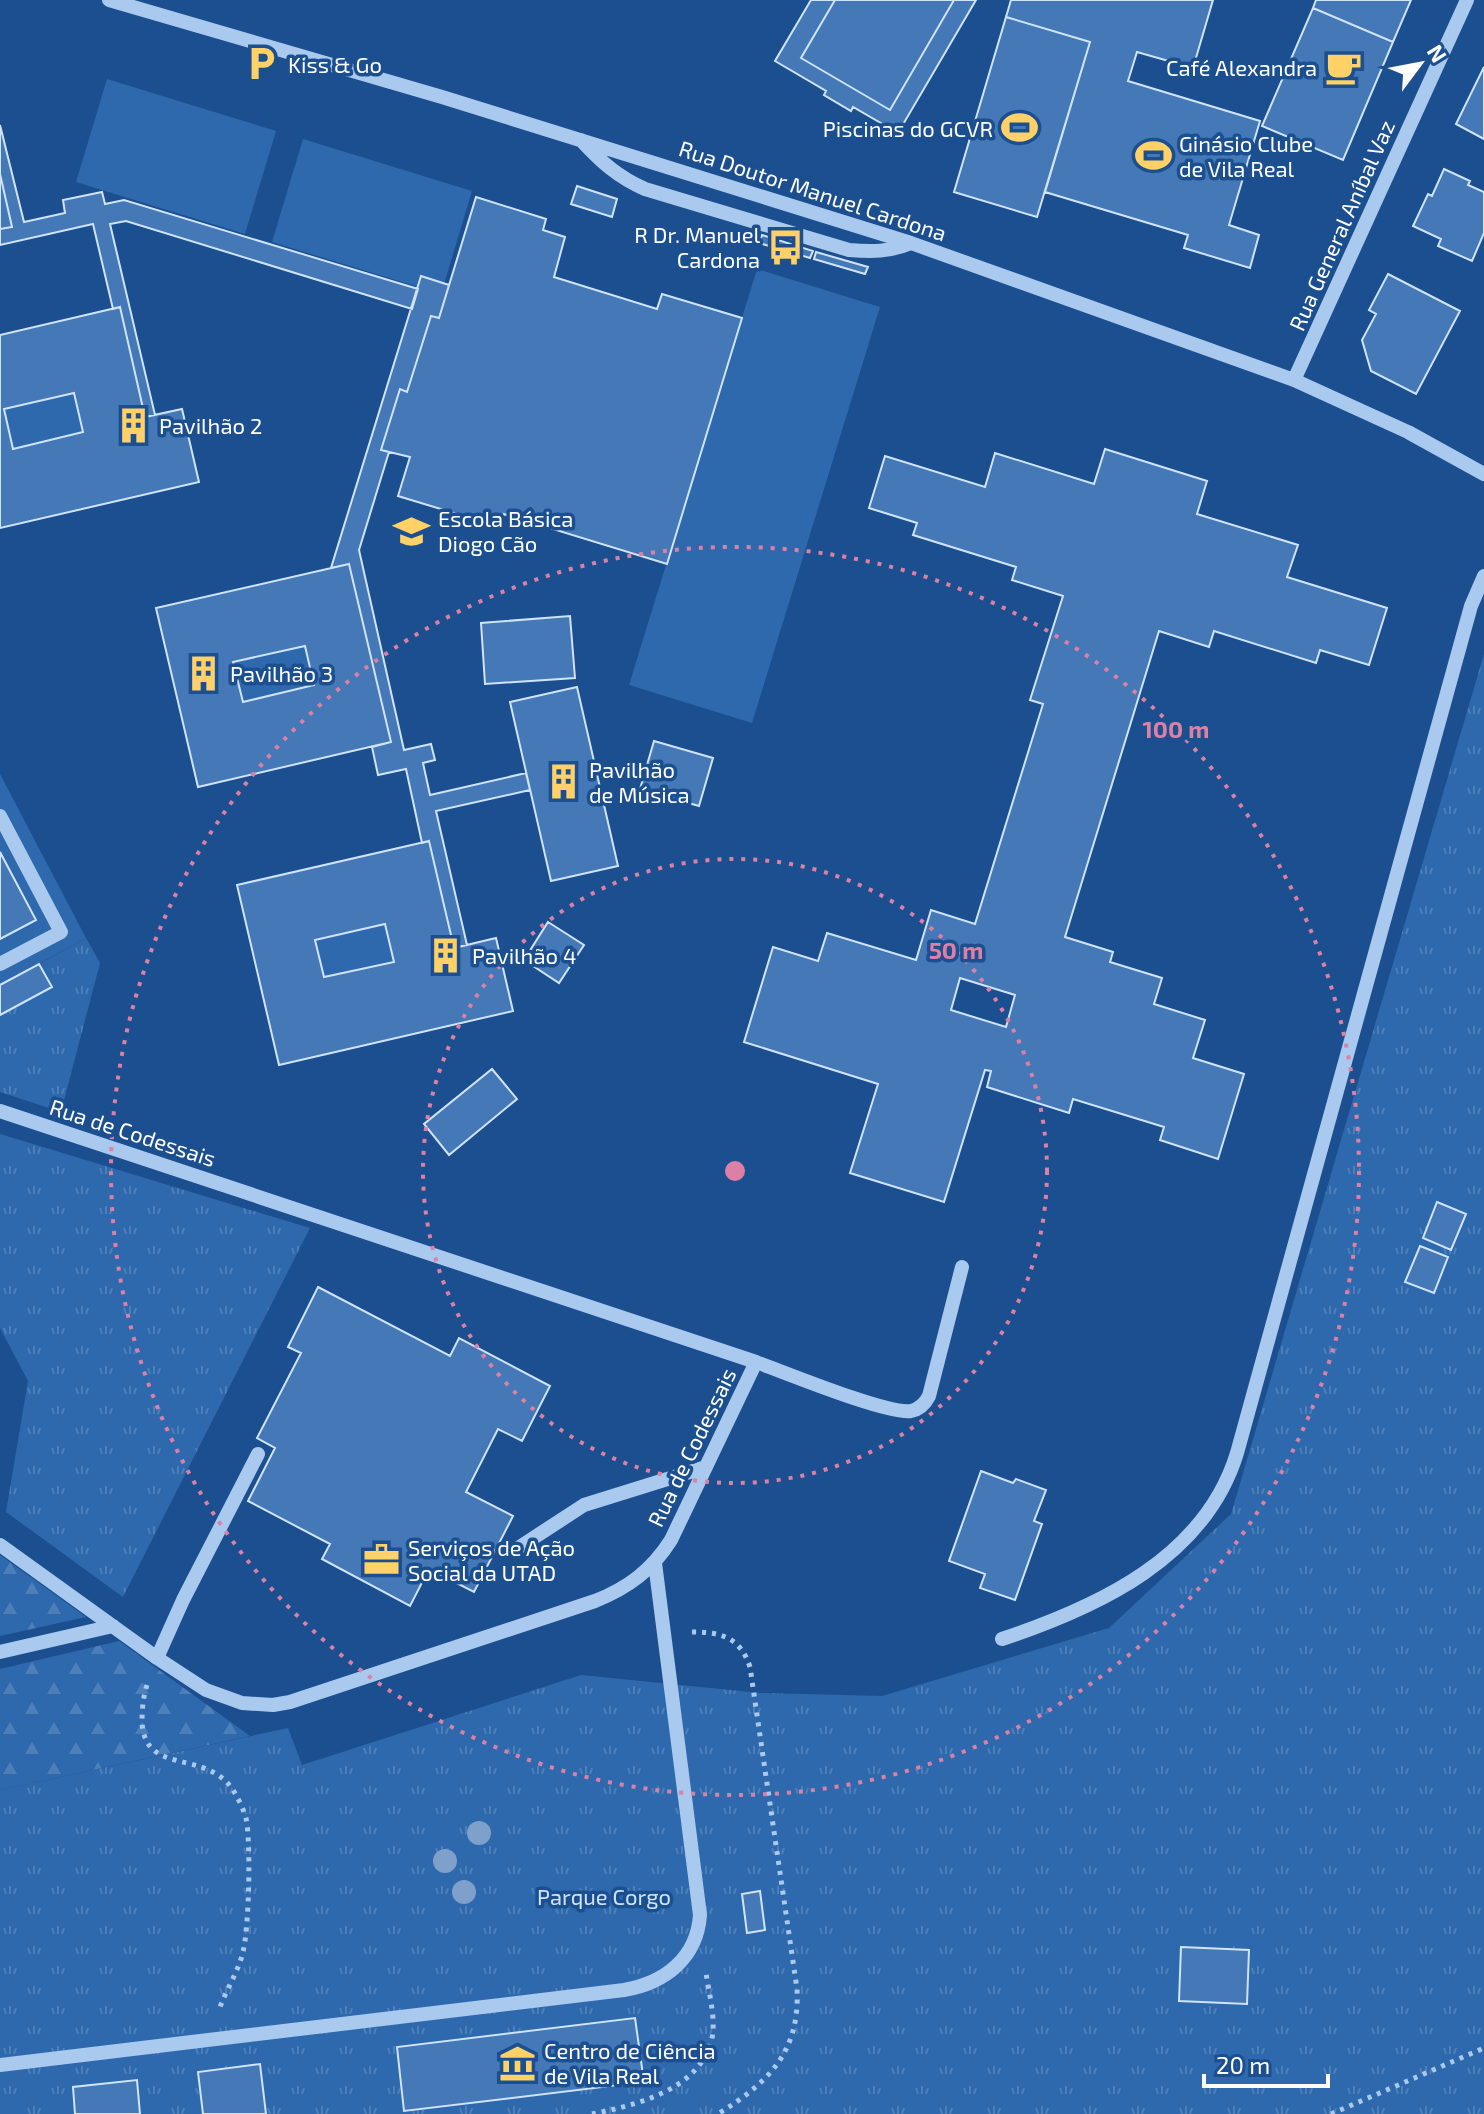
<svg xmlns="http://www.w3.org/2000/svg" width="1484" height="2114" viewBox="0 0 1484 2114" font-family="'Exo 2',sans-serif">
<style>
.grass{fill:url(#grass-tufts)}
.forest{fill:url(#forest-firs)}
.garden{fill:#2e69ad}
.building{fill:#4478b7;stroke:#cfe3fa;stroke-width:2;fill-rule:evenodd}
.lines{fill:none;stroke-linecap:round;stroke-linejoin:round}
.path{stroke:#a9c9ee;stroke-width:5;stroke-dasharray:4 6;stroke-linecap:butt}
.minor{stroke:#a9c9ee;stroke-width:14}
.tree{fill:#7ea0ca}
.ring{fill:none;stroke:#dd80a5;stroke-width:4;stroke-dasharray:4 8}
.labels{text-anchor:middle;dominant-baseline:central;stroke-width:7;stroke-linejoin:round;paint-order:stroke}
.poi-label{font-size:22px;fill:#fff;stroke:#1b4f8f;text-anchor:start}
.street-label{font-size:22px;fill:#fff;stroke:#1b4f8f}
.park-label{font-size:22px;fill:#cfe3fa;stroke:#1b4f8f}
.centre{fill:#dd80a5;stroke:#1b4f8f;stroke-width:4}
.ring-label{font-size:24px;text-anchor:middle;font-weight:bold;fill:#dd80a5;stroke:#1b4f8f;stroke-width:7;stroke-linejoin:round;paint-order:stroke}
</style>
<defs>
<pattern id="grass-tufts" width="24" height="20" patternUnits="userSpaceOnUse" patternTransform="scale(2)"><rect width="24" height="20" fill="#2e69ad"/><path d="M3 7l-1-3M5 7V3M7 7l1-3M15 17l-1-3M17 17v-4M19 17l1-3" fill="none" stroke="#4d80b9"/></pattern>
<pattern id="forest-firs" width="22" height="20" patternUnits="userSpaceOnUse" patternTransform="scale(2)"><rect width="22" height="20" fill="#2e69ad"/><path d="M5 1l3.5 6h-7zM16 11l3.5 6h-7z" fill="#4d80b9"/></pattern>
</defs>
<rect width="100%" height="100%" fill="#1b4f8f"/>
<!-- grass -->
<path class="grass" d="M1484 654V2114H0V1790L288 1728 302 1765 581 1675 760 1693 882 1696 1109 1628 1231 1514Z
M86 938 100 963 61 1112 0 1092V1015L51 988 39 964Z
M0 1134 310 1228 123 1597 6 1512 28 1381 0 1328Z"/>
<!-- forest -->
<path class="forest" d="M0 1555 86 1617 0 1636Z
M119 1641 250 1736 0 1790V1669Z"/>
<!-- garden -->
<path class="garden" d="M107 79 276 131 245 234 76 182Z
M303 139 472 191 441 294 272 242Z
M757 269 880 307 752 723 629 685Z
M74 393 83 432 13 449 4 409Z
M305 646 314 685 243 702 233 662Z
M0 774 86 938 0 985Z
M385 924 394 962 324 977 315 940Z"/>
<!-- building -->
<path class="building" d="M811 0H835L801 58 890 110 954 0H976L898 133 853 107 851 111 824 95 826 91 775 61Z
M835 0H954L890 110 801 58Z
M1011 0H1213L1193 68 1137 52 1128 81 1260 121 1229 225 1259 235 1250 268 1184 248 1188 235 1045 192 1090 42 1006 17Z
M1316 0H1411L1393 42 1313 8Z
M1313 8 1393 42 1343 160 1262 126Z
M1006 17 1090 42 1037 217 954 192Z
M1484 67V139L1456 124Z
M0 125 24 222 65 213 63 200 102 192 105 204 124 200 418 289 412 309 126 221 110 224 155 415 145 417 120 307 113 309 93 224 0 245V229L12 227 0 174Z
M1444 169 1470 181 1468 185 1484 192V233L1472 261 1438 246 1441 239 1413 226 1428 194 1432 196Z
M0 174 12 227 0 229Z
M577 186 617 199 612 217 571 204Z
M476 197 546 219 543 230 565 237 554 277 657 309 662 294 742 318 667 564 504 514 500 527 398 496 410 457 381 450 400 389 407 392 431 316 439 318Z
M762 235 813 251 810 258 759 243Z
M816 252 868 267 865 274 814 259Z
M1388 274 1460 311 1416 394 1371 371 1362 340 1376 314 1369 310Z
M421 276 449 285 439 318 431 316 407 392 400 389 381 450 389 452 359 550 404 750 431 744 435 760 423 763 430 795 526 773 530 790 436 811 467 945 454 948 429 841 422 843 406 769 378 775 372 747 391 742 349 564 331 568Z
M120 307 145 417 182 409 199 482 0 528V335ZM74 393 83 432 13 449 4 409Z
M1105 449 1207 481 1197 514 1298 545 1287 577 1387 608 1369 665 1320 650 1316 663 1214 631 1209 647 1159 631 1065 937 1113 952 1110 962 1162 978 1154 1004 1205 1020 1193 1058 1244 1074 1218 1159 1160 1140 1164 1127 1073 1099 1069 1113 987 1087 991 1071 985 1070 944 1202 850 1173 878 1084 744 1042 773 947 818 961 827 933 916 960 931 910 975 924 1043 704 1030 700 1063 596 1012 580 1016 567 913 535 917 523 869 508 885 456 985 487 995 453 1094 484ZM960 978 1015 995 1006 1027 951 1010Z
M349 564 391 742 198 787 156 608ZM305 646 314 685 243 702 233 662Z
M570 616 575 678 485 684 481 623Z
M577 687 618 866 551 881 510 702Z
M654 741 713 758 699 806 640 789Z
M429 841 454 948 496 938 513 1011 279 1065 237 885ZM385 924 394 962 324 977 315 940Z
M0 852 36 920 0 939Z
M548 922 584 945 559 983 524 960Z
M39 964 52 987 0 1015V985Z
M492 1069 517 1099 449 1155 424 1124Z
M1437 1202 1466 1214 1451 1250 1423 1238Z
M1420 1246 1448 1257 1434 1293 1405 1282Z
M318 1287 450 1356 459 1338 550 1386 522 1441 498 1429 466 1492 513 1516 474 1592 429 1569 410 1606 322 1559 330 1544 248 1501 275 1448 257 1438 301 1353 288 1347Z
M981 1471 1013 1483 1016 1479 1046 1490 1034 1521 1042 1524 1015 1600 980 1588 985 1574 949 1561Z
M760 1891 765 1930 747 1933 742 1894Z
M1181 1947 1249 1950 1247 2004 1179 2001Z
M635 2018 644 2082 404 2111 397 2047Z
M260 2064 266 2114H203L198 2072Z
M137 2080 140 2114H75L73 2087Z"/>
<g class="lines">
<!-- path -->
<path class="path" d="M692 1632C721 1632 740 1637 750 1667L797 1989C800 2052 769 2082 718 2114
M147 1685C143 1697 142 1710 142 1722 145 1777 205 1748 233 1790 238 1798 243 1808 246 1818 251 1843 249 1921 244 1947 240 1970 226 1989 219 2010
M592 2114C635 2105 697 2091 711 2042 717 2022 709 1994 706 1973
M1331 2114 1484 2048"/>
<!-- minor -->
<path class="minor" d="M109 0 442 97 911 243 1294 380 1408 432 1484 474
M581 140C601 162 618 177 645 189L849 250C872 252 889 252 911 243
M1294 380 1467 0
M0 816 61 932 0 964
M0 1111 756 1362 671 1540C652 1570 628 1588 595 1601L290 1702 273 1705 242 1703 206 1690 157 1658 0 1545
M756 1362C784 1372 888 1415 911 1411 920 1409 925 1404 929 1396L962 1267
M515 1550 584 1505 706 1467
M1002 1639C1098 1607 1205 1558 1237 1453L1471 606 1484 576
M0 1652 113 1626
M157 1658 183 1600 258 1454
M0 2065 624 1990C665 1983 697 1958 700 1915L655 1563"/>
</g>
<!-- trees -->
<g class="tree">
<circle cx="479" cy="1833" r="12"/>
<circle cx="445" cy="1861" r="12"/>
<circle cx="464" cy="1892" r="12"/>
</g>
<!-- distance rings -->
<g class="ring">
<circle cx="735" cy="1171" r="312"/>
<circle cx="735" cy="1171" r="624"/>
</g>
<!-- icons -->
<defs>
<symbol id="parking-bare" viewBox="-9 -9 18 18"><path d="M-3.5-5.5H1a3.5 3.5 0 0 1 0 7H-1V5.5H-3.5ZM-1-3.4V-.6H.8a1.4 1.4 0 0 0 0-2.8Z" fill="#ffd166" stroke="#1b4f8f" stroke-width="2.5" paint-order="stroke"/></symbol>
<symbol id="cafe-bare" viewBox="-9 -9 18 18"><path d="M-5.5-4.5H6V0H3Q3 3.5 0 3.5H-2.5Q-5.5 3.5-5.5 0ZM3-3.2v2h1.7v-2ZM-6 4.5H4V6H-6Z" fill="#ffd166" stroke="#1b4f8f" stroke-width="2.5" paint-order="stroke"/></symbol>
<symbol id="stadium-bare" viewBox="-9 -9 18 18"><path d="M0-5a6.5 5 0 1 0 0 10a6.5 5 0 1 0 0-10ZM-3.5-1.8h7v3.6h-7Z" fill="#ffd166" stroke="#1b4f8f" stroke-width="2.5" paint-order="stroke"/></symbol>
<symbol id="bus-bare" viewBox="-9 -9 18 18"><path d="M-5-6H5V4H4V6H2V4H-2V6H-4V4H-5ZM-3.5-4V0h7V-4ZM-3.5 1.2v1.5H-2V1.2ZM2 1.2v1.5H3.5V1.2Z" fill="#ffd166" stroke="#1b4f8f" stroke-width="2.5" paint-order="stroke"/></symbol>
<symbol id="building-bare" viewBox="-9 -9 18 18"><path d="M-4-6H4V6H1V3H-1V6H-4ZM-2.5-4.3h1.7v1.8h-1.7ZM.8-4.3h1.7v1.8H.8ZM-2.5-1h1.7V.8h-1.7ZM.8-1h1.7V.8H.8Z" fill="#ffd166" stroke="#1b4f8f" stroke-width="2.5" paint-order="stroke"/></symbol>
<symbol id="school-bare" viewBox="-9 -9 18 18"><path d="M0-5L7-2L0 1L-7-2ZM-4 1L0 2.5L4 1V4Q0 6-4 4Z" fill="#ffd166" stroke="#1b4f8f" stroke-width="2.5" paint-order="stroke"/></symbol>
<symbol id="office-bare" viewBox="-9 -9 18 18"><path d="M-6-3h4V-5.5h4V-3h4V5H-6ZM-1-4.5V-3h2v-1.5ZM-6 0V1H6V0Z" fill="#ffd166" stroke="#1b4f8f" stroke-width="2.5" paint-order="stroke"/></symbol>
<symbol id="museum-bare" viewBox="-9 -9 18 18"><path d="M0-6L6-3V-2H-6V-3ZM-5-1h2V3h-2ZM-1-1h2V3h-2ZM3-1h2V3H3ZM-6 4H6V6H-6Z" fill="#ffd166" stroke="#1b4f8f" stroke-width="2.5" paint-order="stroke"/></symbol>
</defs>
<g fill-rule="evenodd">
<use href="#parking-bare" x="236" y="38" width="51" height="51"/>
<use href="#cafe-bare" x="1318" y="42" width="51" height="51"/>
<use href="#stadium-bare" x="994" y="102" width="51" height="51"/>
<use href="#stadium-bare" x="1128" y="130" width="51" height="51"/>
<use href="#bus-bare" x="760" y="222" width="51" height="51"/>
<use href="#building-bare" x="108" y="400" width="51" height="51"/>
<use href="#school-bare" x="386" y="506" width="51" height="51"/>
<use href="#building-bare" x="178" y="648" width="51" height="51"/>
<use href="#building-bare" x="538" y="756" width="51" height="51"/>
<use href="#building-bare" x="420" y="930" width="51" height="51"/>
<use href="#office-bare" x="356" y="1534" width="51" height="51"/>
<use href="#museum-bare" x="492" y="2038" width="51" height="51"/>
</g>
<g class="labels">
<!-- poi labels -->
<g class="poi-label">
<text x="288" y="64">Kiss &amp; Go</text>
<text x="1317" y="67" text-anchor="end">Café Alexandra</text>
<text x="993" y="128" text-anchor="end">Piscinas do GCVR</text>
<text x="1179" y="143">Ginásio Clube<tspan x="1179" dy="25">de Vila Real</tspan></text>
<text x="760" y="234" text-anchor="end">R Dr. Manuel<tspan x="760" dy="25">Cardona</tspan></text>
<text x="159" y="425">Pavilhão 2</text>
<text x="438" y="518">Escola Básica<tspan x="438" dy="25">Diogo Cão</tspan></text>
<text x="230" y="673">Pavilhão 3</text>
<text x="589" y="769">Pavilhão<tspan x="589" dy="25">de Música</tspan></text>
<text x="472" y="955">Pavilhão 4</text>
<text x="408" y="1547">Serviços de Ação<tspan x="408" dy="25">Social da UTAD</tspan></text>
<text x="544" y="2050">Centro de Ciência<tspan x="544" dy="25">de Vila Real</tspan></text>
</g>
<!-- street labels -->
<g class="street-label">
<text transform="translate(813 190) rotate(18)">Rua Doutor Manuel Cardona</text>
<text transform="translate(1341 225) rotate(-66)">Rua General Aníbal Vaz</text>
<text transform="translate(133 1132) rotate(18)">Rua de Codessais</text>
<text transform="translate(691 1447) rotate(-64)">Rua de Codessais</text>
</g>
<!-- park labels -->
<g class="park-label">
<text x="604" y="1896">Parque Corgo</text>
</g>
</g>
<circle cx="735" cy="1171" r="12" class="centre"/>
<g class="ring-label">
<text x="1176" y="738">100 m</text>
<text x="956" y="959">50 m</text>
</g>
<!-- north arrow -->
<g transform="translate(1420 64) rotate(58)" stroke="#1b4f8f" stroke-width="6" paint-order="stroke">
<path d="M0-6L14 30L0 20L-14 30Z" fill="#ffffff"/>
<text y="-12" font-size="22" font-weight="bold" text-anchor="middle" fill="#ffffff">N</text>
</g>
<!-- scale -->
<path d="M1204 2074v12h124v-12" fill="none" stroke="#ffffff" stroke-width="4"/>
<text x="1216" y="2074" font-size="24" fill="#ffffff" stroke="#1b4f8f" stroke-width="6" paint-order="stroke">20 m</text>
</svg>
